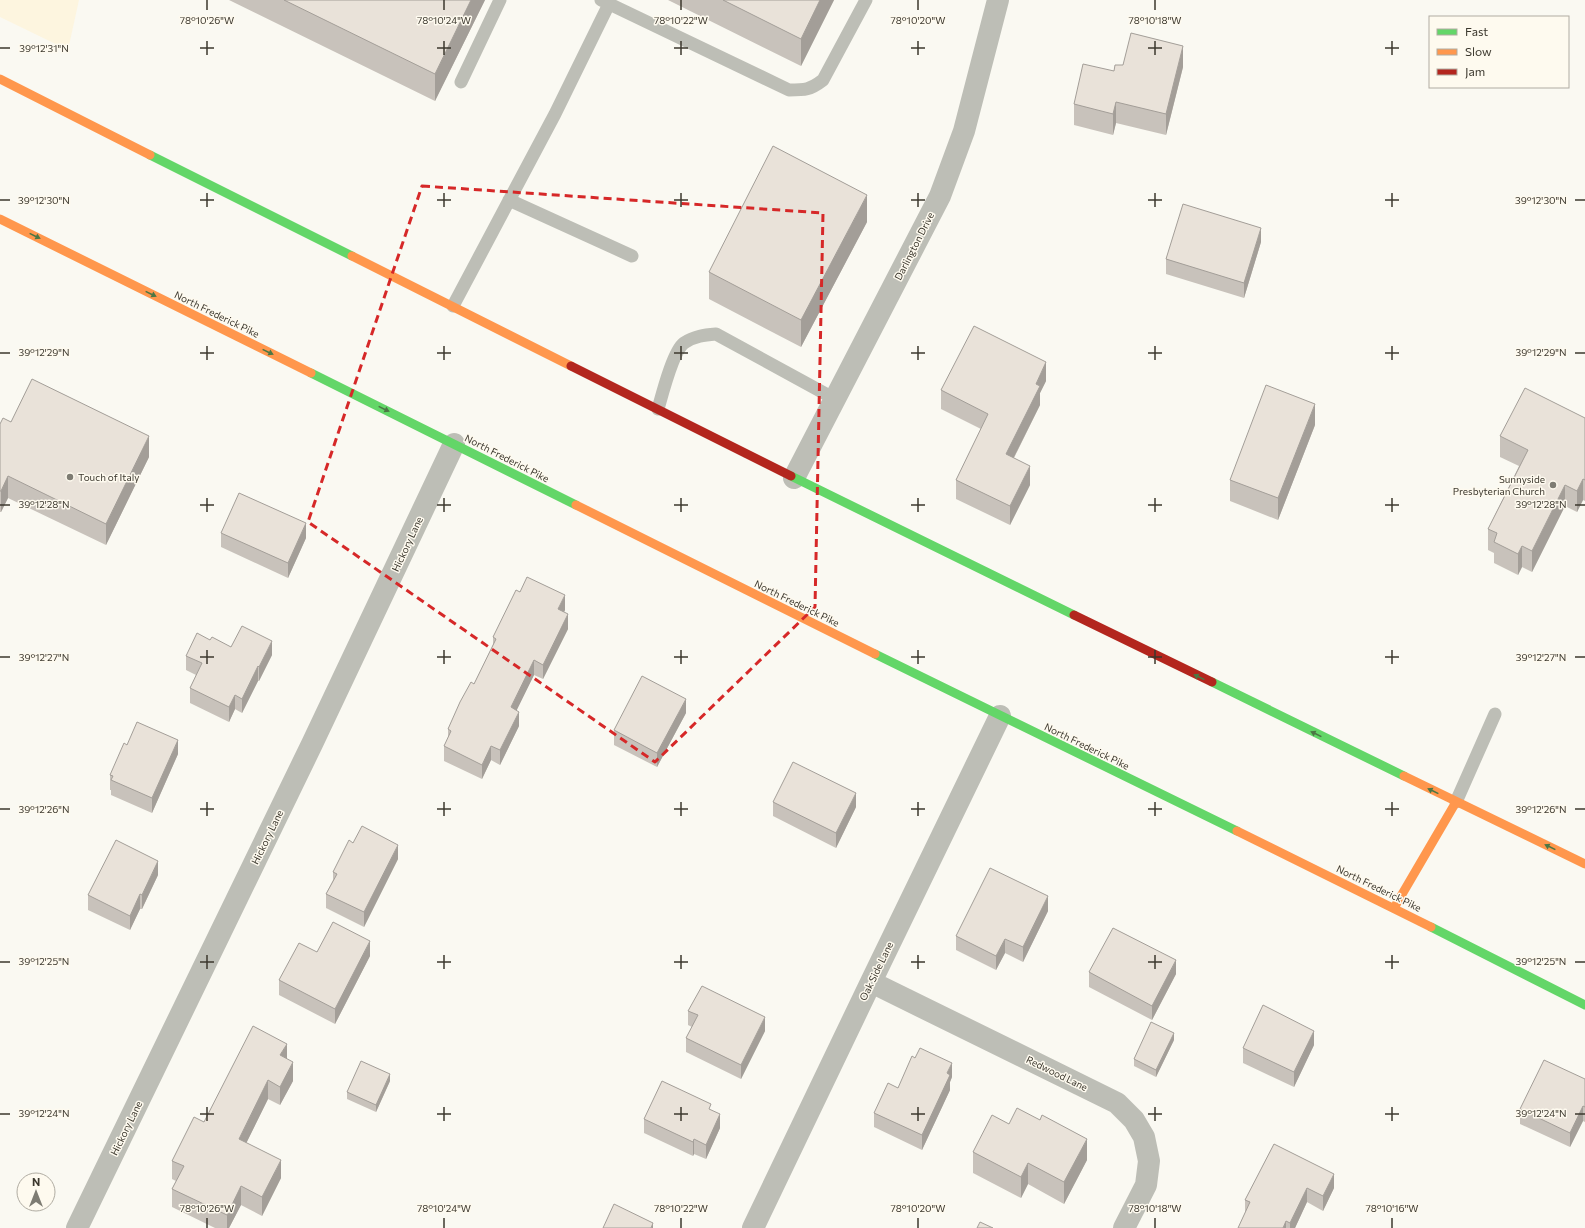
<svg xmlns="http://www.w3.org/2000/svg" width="1585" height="1228" viewBox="0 0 1585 1228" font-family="Commissioner,sans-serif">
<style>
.built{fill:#fdf5df}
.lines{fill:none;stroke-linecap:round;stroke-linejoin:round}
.lane{stroke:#bdbeb6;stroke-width:13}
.street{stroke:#bdbeb6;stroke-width:22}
.fast{stroke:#63d668;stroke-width:9}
.slow{stroke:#ff974d;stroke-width:9}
.jam{stroke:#b3261e;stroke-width:9}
.wall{fill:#c8c2bb}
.shaded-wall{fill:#a39e98}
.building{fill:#e9e2d9;stroke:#a39e98}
.oneway{fill:#4c7745}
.marked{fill:none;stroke:#d62828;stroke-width:3;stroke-dasharray:8 5;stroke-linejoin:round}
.ticks{fill:none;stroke:#3c382e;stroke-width:1.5}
.poi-dot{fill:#7e7c73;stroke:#fefaef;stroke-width:1.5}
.labels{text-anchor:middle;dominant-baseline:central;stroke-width:3;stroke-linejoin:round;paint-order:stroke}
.street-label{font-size:10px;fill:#3c382e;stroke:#fefaef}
.poi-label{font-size:10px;fill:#3c382e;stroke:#fefaef;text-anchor:start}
.ticks-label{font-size:10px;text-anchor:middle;fill:#3c382e;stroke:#fefaef;stroke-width:3;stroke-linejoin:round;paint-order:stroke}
</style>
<rect width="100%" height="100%" fill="#faf9f2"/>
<!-- built -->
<path class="built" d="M0 0H79L68 50 0 17Z"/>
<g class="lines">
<!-- lane -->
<path class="lane" d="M601 0 789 90C805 90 810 90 823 80L866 0
M461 82 500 0
M509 200 632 256
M453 306 555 114 609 4
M658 409C662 395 673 351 684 343 694 336 705 335 716 334L835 399
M1456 802 1495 714"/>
<!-- street -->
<path class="street" d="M794 478 940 196 964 131 998 0
M871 982 1117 1103 1134 1120 1144 1137 1149 1161 1146 1185 1124 1228
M77 1228 312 744 454 444
M753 1228 871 982 1000 716"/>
<!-- fast -->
<path class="fast" d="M150 155 352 256
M311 373 576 505
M791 476 1074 615
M875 654 1237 831
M1212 682 1404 776
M1431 927 1585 1005"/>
<!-- slow -->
<path class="slow" d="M0 79 150 155
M0 219 311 373
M352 256 571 366
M576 505 875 654
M1404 776 1585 864
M1237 831 1431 927
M1394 908 1456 802"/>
<!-- jam -->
<path class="jam" d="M571 366 791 476
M1074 615 1212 682"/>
</g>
<!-- wall -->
<path class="wall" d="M229 0H485L435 101Z
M668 0H834L801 66Z
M1183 67 1166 135 1116 123 1113 135 1074 125V104L1114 71Z
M867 222 801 347 709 299V272Z
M1261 242 1244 298 1166 274V259Z
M1046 381 1040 393V405L1014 458 1030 485 1010 525 956 499V480L981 429 941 409V390Z
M1585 418V501L1583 500 1577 512 1565 506 1532 572 1522 567 1518 575 1494 563V553L1488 550V529L1519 466 1500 457V436Z
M11 422 149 457 106 545 8 498 1 512H0V424Z
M1315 425 1278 520 1230 501V480Z
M221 533 306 538 288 578 221 547Z
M520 592 565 610 564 612 568 629 543 679 534 675 516 710 519 726 500 765 491 760 482 779 444 761V746L448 739V729L474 684 493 645V637Z
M231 647 272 655 259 681H258L242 713 235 709 229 722 190 703V688L196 675 186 670V656Z
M686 713 657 767 614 745V730Z
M127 745 178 754 152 813 111 795V790H110V775Z
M773 802 856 807 836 848 773 816Z
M353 843 398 859 364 927 326 908V894L333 880V872Z
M158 875 142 909H140L130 930 88 910V895Z
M1048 911 1023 962 1005 953 996 970 956 950V936Z
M317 952 370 956 335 1024 279 995V980Z
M1089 972 1176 974 1152 1020 1089 987Z
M688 1011 765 1031 741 1079 686 1052V1038L692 1027 688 1025Z
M1174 1040 1156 1077 1134 1066V1059Z
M1314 1045 1294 1087 1243 1063V1048Z
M287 1059 293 1081 280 1105 268 1099 246 1143 281 1178 262 1216 241 1205 229 1228H215L172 1207V1189L176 1181 172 1179V1161L204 1122Z
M952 1077 950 1082V1090L922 1150 874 1127V1113L898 1088Z
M1585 1079V1122L1583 1121 1570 1147 1520 1124V1109Z
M390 1081 376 1112 347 1099V1092Z
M711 1110 720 1128 706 1159 694 1154 693 1156 644 1133V1119Z
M1009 1124 1087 1160 1064 1204 1028 1184 1021 1198 973 1173V1152Z
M1274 1144 1334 1188 1323 1211 1307 1202 1295 1228H1238L1245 1213V1200Z"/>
<!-- shaded-wall -->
<path class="shaded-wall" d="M471 0H485L435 101V74Z
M820 0H834L801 66V39Z
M1183 46V67L1166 135V114Z
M1116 102V123L1113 135V114Z
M867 195V222L801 347V320Z
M1261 228V242L1244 298V283Z
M1046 362V381L1040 393V405L1006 473V454L1036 384Z
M1315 404V425L1278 520V498Z
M149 436V457L106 545V524Z
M1030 466V485L1010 525V506Z
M8 476V498L1 512V491Z
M1583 479V500L1577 512V491Z
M1565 485V506L1532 572V551Z
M306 523V538L288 578V563Z
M1522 546V567L1518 575V554Z
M565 595V610L558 624V609Z
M568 614V629L543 679V665Z
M272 641V655L259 681V667Z
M534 660V675L511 722V707Z
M258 666V681L242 713V699Z
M235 695V709L229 722V707Z
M686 699V713L657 767V753Z
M519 712V726L500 765V750Z
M178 740V754L152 813V798Z
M491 746V760L482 779V765Z
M856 793V807L836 848V833Z
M398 845V859L364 927V912Z
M158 861V875L142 909V895Z
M140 894V909L130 930V916Z
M1048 896V911L1023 962V947Z
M1005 939V953L996 970V956Z
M370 941V956L335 1024V1009Z
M1176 960V974L1152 1020V1006Z
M765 1017V1031L741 1079V1065Z
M1314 1031V1045L1294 1087V1072Z
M1174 1033V1040L1156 1077V1070Z
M287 1044V1063L280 1055Z
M293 1062V1081L280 1105V1087Z
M952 1063V1077L950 1082V1090L922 1150V1135L947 1073Z
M390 1074V1081L376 1112V1105Z
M268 1080V1099L239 1158V1139Z
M1583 1106V1121L1570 1147V1133Z
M720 1114V1128L706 1159V1145Z
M694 1139V1154L693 1156V1142Z
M1087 1139V1160L1064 1204V1182Z
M281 1160V1178L262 1216V1197Z
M1028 1163V1184L1021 1198V1177Z
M1334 1174V1188L1323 1211V1196Z
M241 1186V1205L229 1228H227V1215Z
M1307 1188V1202L1295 1228H1290V1223Z
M1286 1221V1228H1283Z
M653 1223V1228H651Z"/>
<!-- building -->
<path class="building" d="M284 0H471L435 74Z
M723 0H820L801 39Z
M1131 33 1183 46 1166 114 1116 102 1113 114 1074 104 1083 64 1114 71 1115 65H1123Z
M773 146 867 195 801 320 709 272Z
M1183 204 1261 228 1244 283 1166 259Z
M974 326 1046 362 1036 384 1040 386 1006 454 1030 466 1010 506 956 480 988 414 941 390Z
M32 379 149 436 106 524 8 476 1 491H0V424L3 418 11 422Z
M1266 385 1315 404 1278 498 1230 480Z
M1525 388 1585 418V480L1583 479 1577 491 1565 485 1532 551 1522 546 1518 554 1494 542 1497 533 1488 529 1528 450 1500 436Z
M239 493 306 523 288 563 221 533Z
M527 577 565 595 558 609 568 614 543 665 534 660 511 707 519 712 500 750 491 746 482 765 444 746 451 731 448 729 460 702 471 682 474 684 496 639 493 637 516 590 520 592Z
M242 626 272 641 259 667 258 666 242 699 235 695 229 707 190 688 202 663 186 656 197 633 210 640 212 637 231 647Z
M642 676 686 699 657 753 614 730Z
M137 722 178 740 152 798 111 780 113 776 110 775 124 743 127 745Z
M793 762 856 793 836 833 773 802Z
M362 826 398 845 364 912 326 894 337 874 333 872 349 840 353 843Z
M116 840 158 861 142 895 140 894 130 916 88 895Z
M990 868 1048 896 1023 947 1005 939 996 956 956 936Z
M333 922 370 941 335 1009 279 980 299 943 317 952Z
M1113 928 1176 960 1152 1006 1089 972Z
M702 986 765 1017 741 1065 686 1038 698 1015 688 1011Z
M1263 1005 1314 1031 1294 1072 1243 1048Z
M1151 1022 1174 1033 1156 1070 1134 1059Z
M253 1026 287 1044 280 1055 293 1062 280 1087 268 1080 239 1139 281 1160 262 1197 241 1186 227 1215 172 1189 184 1166 172 1161 194 1117 204 1122Z
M920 1048 952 1063 947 1073 950 1075 922 1135 874 1113 888 1083 898 1088 912 1056 915 1058Z
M1544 1060 1585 1079V1107L1583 1106 1570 1133 1520 1109Z
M361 1061 390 1074 376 1105 347 1092Z
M662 1081 711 1104 709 1109 720 1114 706 1145 694 1139 693 1142 644 1119Z
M1017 1108 1040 1120 1042 1115 1087 1139 1064 1182 1028 1163 1021 1177 973 1152 992 1115 1009 1124Z
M1274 1144 1334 1174 1323 1196 1307 1188 1290 1223 1286 1221 1283 1228H1238L1250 1202 1245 1200Z
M614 1204 653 1223 651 1228H603Z
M980 1222 993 1228H977Z"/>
<!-- one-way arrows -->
<defs><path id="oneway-solid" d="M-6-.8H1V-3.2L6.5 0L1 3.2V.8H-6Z"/></defs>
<g class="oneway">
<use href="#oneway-solid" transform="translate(35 236) rotate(26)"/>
<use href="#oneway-solid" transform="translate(151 294) rotate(26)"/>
<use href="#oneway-solid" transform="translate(268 352) rotate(26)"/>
<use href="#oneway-solid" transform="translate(384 409) rotate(26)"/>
<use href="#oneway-solid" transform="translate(1199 677) rotate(-154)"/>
<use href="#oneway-solid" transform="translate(1316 734) rotate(-154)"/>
<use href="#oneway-solid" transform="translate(1433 791) rotate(-154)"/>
<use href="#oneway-solid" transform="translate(1550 847) rotate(-154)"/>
</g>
<!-- marked area -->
<path class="marked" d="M422 186 823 213 815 607 655 762 308 522Z"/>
<!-- ticks -->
<path class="ticks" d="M207 0V10M444 0V10M681 0V10M918 0V10M1155 0V10M207 41V55M444 41V55M681 41V55M918 41V55M1155 41V55M1392 41V55M0 48H10M200 48H214M437 48H451M674 48H688M911 48H925M1148 48H1162M1385 48H1399M207 193V207M444 193V207M681 193V207M918 193V207M1155 193V207M1392 193V207M0 200H10M200 200H214M437 200H451M674 200H688M911 200H925M1148 200H1162M1385 200H1399M1575 200H1585M207 346V360M444 346V360M681 346V360M918 346V360M1155 346V360M1392 346V360M0 353H10M200 353H214M437 353H451M674 353H688M911 353H925M1148 353H1162M1385 353H1399M1575 353H1585M207 498V512M444 498V512M681 498V512M918 498V512M1155 498V512M1392 498V512M0 505H10M200 505H214M437 505H451M674 505H688M911 505H925M1148 505H1162M1385 505H1399M1575 505H1585M207 650V664M444 650V664M681 650V664M918 650V664M1155 650V664M1392 650V664M0 657H10M200 657H214M437 657H451M674 657H688M911 657H925M1148 657H1162M1385 657H1399M1575 657H1585M207 802V816M444 802V816M681 802V816M918 802V816M1155 802V816M1392 802V816M0 809H10M200 809H214M437 809H451M674 809H688M911 809H925M1148 809H1162M1385 809H1399M1575 809H1585M207 955V969M444 955V969M681 955V969M918 955V969M1155 955V969M1392 955V969M0 962H10M200 962H214M437 962H451M674 962H688M911 962H925M1148 962H1162M1385 962H1399M1575 962H1585M207 1107V1121M444 1107V1121M681 1107V1121M918 1107V1121M1155 1107V1121M1392 1107V1121M0 1114H10M200 1114H214M437 1114H451M674 1114H688M911 1114H925M1148 1114H1162M1385 1114H1399M1575 1114H1585M207 1218V1228M444 1218V1228M681 1218V1228M918 1218V1228M1155 1218V1228M1392 1218V1228"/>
<!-- markers -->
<g class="poi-dot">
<circle cx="70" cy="477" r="4"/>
<circle cx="1553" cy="485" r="4"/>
</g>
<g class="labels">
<!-- street labels -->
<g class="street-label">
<text transform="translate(914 246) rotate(-63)">Darlington Drive</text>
<text transform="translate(217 314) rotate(26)">North Frederick Pike</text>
<text transform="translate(507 458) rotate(27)">North Frederick Pike</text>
<text transform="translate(407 544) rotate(-65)">Hickory Lane</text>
<text transform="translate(797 603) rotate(26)">North Frederick Pike</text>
<text transform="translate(1087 746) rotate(26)">North Frederick Pike</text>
<text transform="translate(267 837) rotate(-64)">Hickory Lane</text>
<text transform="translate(1379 888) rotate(26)">North Frederick Pike</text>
<text transform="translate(876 971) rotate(-64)">Oak Side Lane</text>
<text transform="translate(1057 1073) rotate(26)">Redwood Lane</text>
<text transform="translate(126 1128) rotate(-64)">Hickory Lane</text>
</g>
<!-- poi labels -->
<g class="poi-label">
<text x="78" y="477">Touch of Italy</text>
<text x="1545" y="479" text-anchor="end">Sunnyside<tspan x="1545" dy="12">Presbyterian Church</tspan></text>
</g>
</g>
<g class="ticks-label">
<text x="207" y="24">78°10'26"W</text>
<text x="444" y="24">78°10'24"W</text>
<text x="681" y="24">78°10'22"W</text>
<text x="918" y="24">78°10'20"W</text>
<text x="1155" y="24">78°10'18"W</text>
<text x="44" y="52">39°12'31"N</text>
<text x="44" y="204">39°12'30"N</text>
<text x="1541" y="204">39°12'30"N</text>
<text x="44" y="356">39°12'29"N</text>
<text x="1541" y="356">39°12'29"N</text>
<text x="44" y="508">39°12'28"N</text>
<text x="1541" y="508">39°12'28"N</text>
<text x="44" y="661">39°12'27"N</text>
<text x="1541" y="661">39°12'27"N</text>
<text x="44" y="813">39°12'26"N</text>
<text x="1541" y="813">39°12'26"N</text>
<text x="44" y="965">39°12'25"N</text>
<text x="1541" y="965">39°12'25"N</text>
<text x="44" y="1117">39°12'24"N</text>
<text x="1541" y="1117">39°12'24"N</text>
<text x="207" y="1212">78°10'26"W</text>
<text x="444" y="1212">78°10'24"W</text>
<text x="681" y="1212">78°10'22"W</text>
<text x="918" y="1212">78°10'20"W</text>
<text x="1155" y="1212">78°10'18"W</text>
<text x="1392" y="1212">78°10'16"W</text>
</g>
<!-- legend -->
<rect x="1429" y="16" width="140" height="72" fill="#fefaef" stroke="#b0aca2"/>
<rect x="1437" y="29" width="20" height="6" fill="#63d668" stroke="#b0aca2"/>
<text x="1465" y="36" font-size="12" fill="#3c382e">Fast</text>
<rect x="1437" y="49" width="20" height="6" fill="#ff974d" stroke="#b0aca2"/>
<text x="1465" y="56" font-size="12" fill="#3c382e">Slow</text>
<rect x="1437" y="69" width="20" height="6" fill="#b3261e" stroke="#b0aca2"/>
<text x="1465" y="76" font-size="12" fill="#3c382e">Jam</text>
<!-- north arrow -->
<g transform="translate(36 1192)"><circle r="19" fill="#fefaef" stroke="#b0aca2"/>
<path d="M0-3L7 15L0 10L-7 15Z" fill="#7e7c73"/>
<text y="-6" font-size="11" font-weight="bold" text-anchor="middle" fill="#3c382e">N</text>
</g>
</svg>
